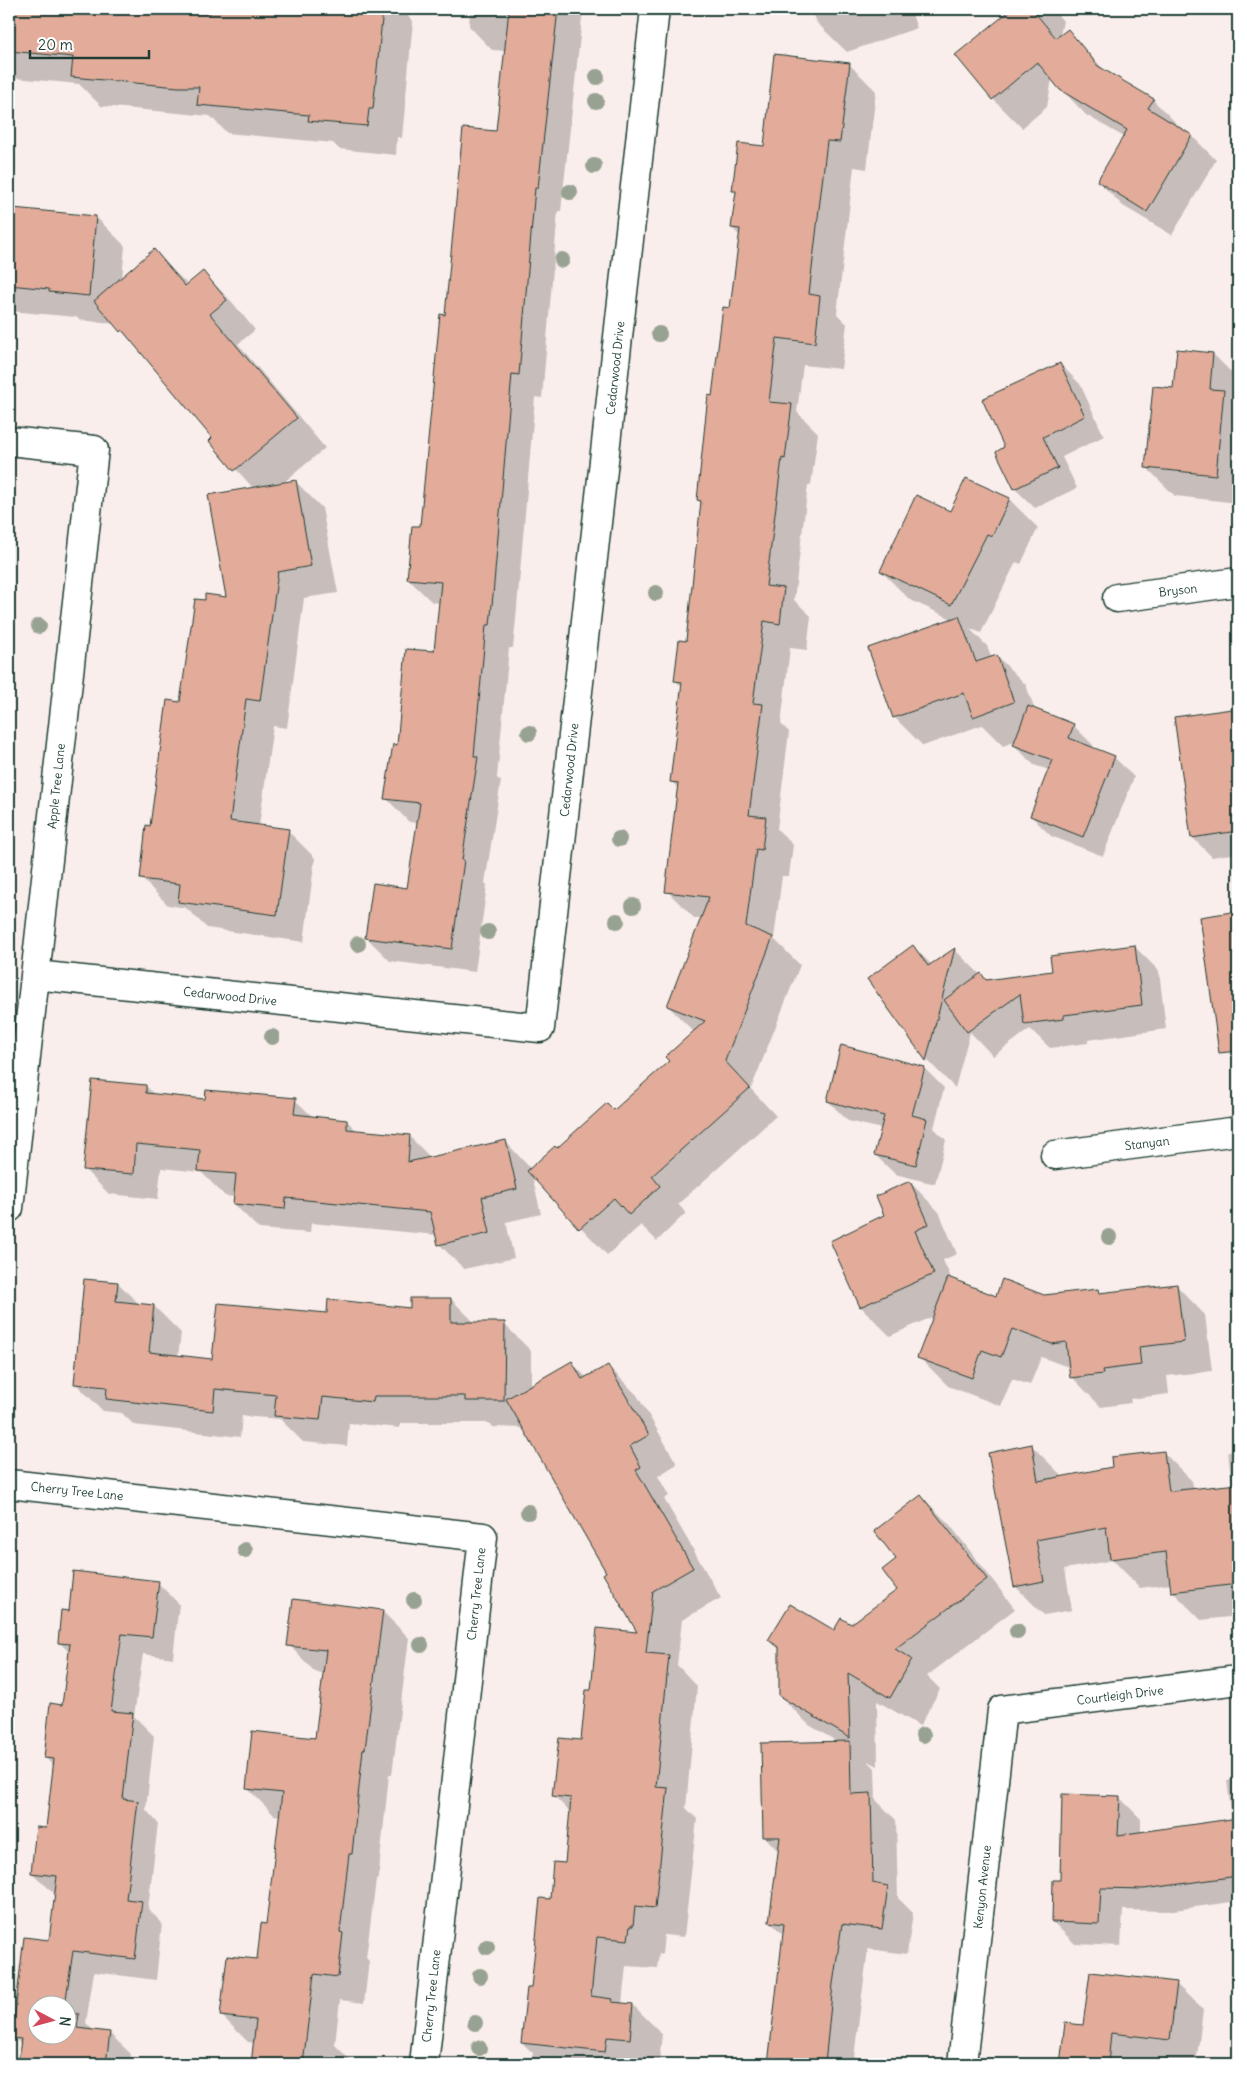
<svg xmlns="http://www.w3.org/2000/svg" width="1247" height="2073" viewBox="0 0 1247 2073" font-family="Delius,sans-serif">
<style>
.shadow{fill:#0003;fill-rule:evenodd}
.building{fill:#e2ab9a;stroke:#1f3d34}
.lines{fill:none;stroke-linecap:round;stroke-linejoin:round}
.minor-casing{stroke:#1f3d34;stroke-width:31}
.minor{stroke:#fff;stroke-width:28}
.tree{fill:#98a293}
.labels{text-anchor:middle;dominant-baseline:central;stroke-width:4;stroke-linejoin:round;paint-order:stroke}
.street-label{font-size:12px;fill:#1f3d34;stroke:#fff}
</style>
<rect width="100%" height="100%" fill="#f9eeeb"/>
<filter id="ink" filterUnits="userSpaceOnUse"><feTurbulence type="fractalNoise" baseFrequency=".02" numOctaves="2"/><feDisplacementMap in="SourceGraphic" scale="10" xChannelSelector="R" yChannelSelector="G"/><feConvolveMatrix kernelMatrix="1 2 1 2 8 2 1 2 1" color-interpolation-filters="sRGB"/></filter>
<g filter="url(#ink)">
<!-- shadow -->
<path class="shadow" d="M9 9H160L212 15V9H400L413 21 402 138 397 137 396 155 339 149 333 143 227 133 210 116 101 106 79 84 15 78 9 71Z
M470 9H583L561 211H558L542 398 535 397 516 619 513 648H509L497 778 501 781 485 883 487 885 475 972 390 961 366 937 408 890 418 823 409 822 386 798 399 746 435 653 440 603 432 602 408 579 421 528 446 316 497 132 506 51 492 50 469 26Z
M812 9H910L917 28 847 52 817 23Z
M1014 9H1066L1064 16 1057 14 1063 21 1060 36 1067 30 1107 73 1153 100 1178 125 1176 127 1192 136 1216 160 1172 235 1123 206 1098 181 1124 137 1086 115 1052 79 1047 107 1022 128 993 99 957 56Z
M849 64 876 91 867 169 854 167 837 314 847 324 841 369 803 365 797 412 818 433 811 485H808L794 600 811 616 807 650 790 648 781 724 789 732 777 829 793 845 789 876H782L774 939 800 965 751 1089 776 1116 678 1204 686 1213 657 1241 641 1225 607 1255 532 1175 541 1214 506 1222 514 1258 464 1269 439 1244 437 1235 311 1223 310 1233 259 1229 234 1204 235 1197 225 1196 201 1172 161 1168 158 1199 109 1194 84 1169 146 1086 155 1095 206 1101 295 1100 313 1117 347 1121 357 1131 409 1136 431 1158 505 1141 531 1169 614 1111 671 1061 695 1033 668 1006 701 919 694 918 667 891 679 789 671 781 682 687 676 681 687 642 702 504 698 500 713 397 731 309 740 236 732 228 737 193 734 190 765 147Z
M1238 194V210L1232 204Z
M9 209 96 217 125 246 122 279 154 251 188 285 203 273 232 302 255 330 238 344 325 448 283 483 295 481 322 508 338 593 304 598 287 728 273 726 259 826 288 831 315 858 304 942 207 928 186 908 168 905 141 878 151 827 206 601 228 598 253 488 211 441 214 438 142 352 115 324 80 320 76 317 9 311Z
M1213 354 1238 379V503L1175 496 1146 467 1174 389Z
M1060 364 1080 384 1104 436 1062 457 1077 488 1035 508 1015 489 997 452 1006 448Z
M1009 499 1038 528 1021 564 1016 562 981 633 969 628 987 646 992 658 997 656 1026 685 1035 710 1073 725 1093 745 1092 749 1114 757 1134 777 1103 856 1051 836 1031 816 1049 770 1034 765 1014 745 1016 741 1003 746 982 725 923 746 894 717 952 619 910 600 881 571 950 513Z
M9 573 12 576 9 607Z
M1232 710 1238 716V853L1212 857 1192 837Z
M1238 912V1054H1237L1217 1034 1201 918Z
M1134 946 1159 971 1166 1029 1088 1040V1043L1050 1048 1030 1029 993 1056 970 1032 955 1088 927 1060 868 980 913 947 932 965 955 950 987 981 1053 972Z
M924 1068 944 1088 934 1128 946 1140 935 1184 895 1174 875 1155 882 1129 848 1121 828 1101Z
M910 1182 939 1212 957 1254 943 1260 952 1280 997 1298 1044 1297 1098 1290 1102 1294 1176 1285 1205 1315 1212 1371 1167 1376 1169 1394 1130 1399 1131 1403 1101 1407 1072 1377 1071 1368 1041 1357 1030 1385 1012 1379 1001 1406 948 1386 919 1357 934 1316 890 1336 861 1307 832 1241 886 1216Z
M118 1283 139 1304 154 1306 181 1333 178 1357 214 1360 328 1314 411 1309 451 1299 475 1323 504 1324 531 1351V1386L571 1362 587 1378 608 1366 637 1395 677 1464 658 1476 669 1496 664 1499 721 1598 682 1620 677 1665 697 1686 686 1808 697 1819 684 1937 664 1935 662 1955 659 1954 657 1968 626 1966 622 2004 633 2005 662 2034 659 2064H531L533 2053 522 2043 551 1900 566 1864 571 1813 554 1796 582 1741 592 1691 639 1633 608 1572 524 1428 493 1427 489 1423H401L400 1428 349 1423 347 1446 303 1442 280 1419 242 1416 240 1437 134 1425 122 1413 103 1411 76 1384Z
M1032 1446 1061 1475 1062 1478 1113 1468 1163 1452 1192 1481 1194 1490 1232 1486 1228 1452 1238 1451V1616L1201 1620 1172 1591 1171 1584 1140 1588 1113 1560 1065 1569 1072 1610 1044 1615 1015 1586Z
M921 1496 950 1525 1015 1609 927 1676 940 1689 920 1726 877 1701 878 1766 868 1761 875 1768 876 1800 896 1820 898 1898 913 1913 907 1954 868 1949 854 2057 864 2058 871 2064H768L784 1935 770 1922 779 1852 764 1836 838 1742 809 1725 780 1696V1650L770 1640 835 1632 851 1625 899 1590 898 1559Z
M158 1583 179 1604 173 1658 143 1654 134 1716 154 1736 146 1810 158 1823 148 1909 162 1923 156 1980 94 1972 86 2023 94 2031 109 2033 131 2054 130 2064H19L21 2045 14 2037 50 1941 56 1895 32 1873 47 1829 54 1767 45 1757 63 1707 70 1653 59 1642 70 1612ZM38 2006H68V2036H38Z
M382 1611 409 1638 392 1775H389L378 1880H376L366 1958 369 1961 364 2003 340 2000 335 2045 354 2064H252L255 2043 248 2042 221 2015 258 1960 267 1925 280 1816 274 1815 247 1788 316 1740 324 1673 315 1672 289 1645Z
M1238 1779V1901L1167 1911 1123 1910 1121 1946 1075 1944 1053 1922 1061 1882 1119 1797 1141 1819V1833L1232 1820 1227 1780Z
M1176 1984 1203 2010 1196 2064 1137 2059 1136 2064H1062L1066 2024 1085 2027Z"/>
<!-- building -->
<path class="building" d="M9 9H164L210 14 211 9H383L373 109H369L367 126 308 121 309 115 197 105 199 87H178L71 77 73 57 9 51Z
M509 9H558L538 188H535L519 375 512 374 493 595 490 625H486L474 756 478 757 462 860H464L452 949 365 938 373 883 407 888 420 803 384 799 393 744 397 745 406 649 434 651 441 582 407 579 412 526H420L440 314 445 315 463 128 496 131Z
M1012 9H1032L1056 38 1068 29 1098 66 1154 99 1148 108 1192 135 1147 212 1097 181 1127 130 1060 90 1037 62 992 100 955 55Z
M774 54 850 63 840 142 827 141 809 294 820 296 815 343 777 338 769 402 792 404 785 459 782 458 766 586 784 588 780 624 764 621 753 703 763 704 749 815 766 817 762 850 756 849 746 926 773 937 725 1061 750 1088 652 1176 660 1186 629 1215 614 1198 579 1229 527 1171 555 1146 557 1148 607 1103 614 1110 669 1061 665 1057 705 1021 667 1006 709 897 665 892 678 783 670 782 682 682 674 681 679 640 686 641 701 501 697 500 708 395 712 396 723 307 730 308 740 229 731 228 736 191H732L738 143 764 146Z
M13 208 96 216 89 296 49 292V289L9 285V234H11Z
M154 249 185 286 203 271 227 300 210 314 297 418 234 471 209 441 212 438 122 330 120 332 94 301Z
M1177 349 1213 353 1210 389 1224 390 1216 475 1145 468 1153 386 1173 388Z
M1060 363 1085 416 1043 437 1058 468 1014 489 996 452 1004 447 982 399Z
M966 478 1010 498 992 536 987 534 951 605 880 571 916 495 950 511Z
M296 480 311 566 278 572 260 701 246 699 230 821 289 829 277 915 178 902 180 884 140 879 146 825 150 826 167 700 180 702 195 599 205 600V594L226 597 208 495Z
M959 616 976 662 997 655 1014 702 973 717 964 693 893 718 868 648Z
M1028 706 1074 724 1069 738 1115 756 1083 837 1030 816 1052 760 1013 745Z
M1232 709 1238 752V795L1233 796 1238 831 1191 838 1174 717Z
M1238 911V1051L1219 1053 1200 917Z
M913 945 928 966 955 948 926 1061 867 979Z
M1135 945 1142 1005 1064 1015V1019L1024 1024 1020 994 967 1032 944 1000 981 973 986 980 1052 971 1050 956Z
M841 1045 925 1067 912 1115 927 1119 916 1165 874 1155 884 1116 827 1101Z
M92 1080 146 1085V1093L205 1099 206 1090 296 1098 294 1114 347 1120V1129L410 1135 408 1162 506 1140 517 1189 482 1197 490 1233 438 1245 430 1212 286 1198 285 1209 233 1204 236 1174 198 1171 200 1150 136 1144 134 1174 83 1170Z
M910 1181 929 1224 915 1231 934 1274 860 1307 830 1241 884 1215 876 1196Z
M948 1277 996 1296 1002 1279 1044 1295 1098 1289 1099 1293 1177 1284 1184 1342 1139 1347 1141 1365 1102 1370 1103 1374 1070 1378 1066 1342 1052 1344 1012 1329 1001 1357 982 1350 972 1378 917 1358Z
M84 1279 118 1282 116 1301 154 1305 149 1352 212 1359 218 1303 327 1313 328 1299 410 1308V1298H451V1322H505L504 1401H465V1396H374L373 1402 323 1397 320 1420 274 1416 276 1395 215 1389 213 1411 106 1399 107 1387 74 1384Z
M572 1361 582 1379 608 1365 649 1435 630 1446 641 1467 636 1470 693 1568 653 1591 646 1653 669 1655 656 1787 668 1788 655 1908 635 1906 633 1926H630L628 1940 597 1937 591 1996 613 1999 612 2002 633 2004 630 2039 607 2037 605 2052 521 2043 527 1988H531L540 1898 550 1899 553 1862 565 1863 571 1798 552 1796 559 1738 581 1740 586 1690H591L597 1628 637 1632 603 1574 606 1572 506 1399Z
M1032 1444 1038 1481 1112 1467 1111 1457 1164 1451 1169 1491 1238 1484V1584L1171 1592 1166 1552 1110 1559 1106 1527 1036 1540 1044 1581 1014 1587 988 1453Z
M921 1495 987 1579 895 1649 912 1659 890 1698 848 1673 850 1738 779 1696V1647L768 1640 790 1604 834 1630 841 1618 851 1624 897 1590 882 1570 896 1559 874 1531Z
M73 1571 159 1581 152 1637 122 1634 111 1711 133 1713 123 1799 138 1801 126 1899 142 1901 135 1959 73 1951 65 2006H38V2036H68V2013L79 2014 77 2028 110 2032 106 2064H18L21 2039 12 2038 24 1937 49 1940 57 1876 31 1873 36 1827 46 1828 54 1759 44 1758 50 1703 62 1705 70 1644 58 1643 61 1610 69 1611Z
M293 1599 383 1610 365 1749H363L352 1854H349L340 1932 343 1933 338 1977 314 1974 303 2064H251L256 2020 220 2016 227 1956 257 1959 261 1923 266 1924 282 1793 246 1789 252 1731 315 1738 326 1650 287 1646Z
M850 1741 851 1794 871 1793 873 1883 888 1886 882 1929 842 1924 833 1984 825 2064H768L784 1924 769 1922 780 1837H763L761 1743Z
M1062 1794 1120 1796 1118 1835 1238 1818V1876L1144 1889 1101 1888 1099 1924 1052 1922 1053 1880H1060Z
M1090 1972 1177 1982 1170 2040 1111 2033 1108 2064H1060L1065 2023 1083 2025Z"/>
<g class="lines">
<defs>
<path id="minor" d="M9 441 94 450 9 1208
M1117 598 1238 582
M35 975 540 1028 655 9
M1055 1155 1238 1131
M9 1484 483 1537 424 2064
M962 2064 1002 1710 1238 1680"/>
</defs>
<!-- minor casing -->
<use href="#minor" class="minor-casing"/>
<!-- minor -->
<use href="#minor" class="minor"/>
</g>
<!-- trees -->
<g class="tree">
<circle cx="597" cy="77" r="8"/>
<circle cx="596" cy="101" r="8"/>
<circle cx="594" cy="166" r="8"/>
<circle cx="570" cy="192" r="8"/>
<circle cx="562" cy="260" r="8"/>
<circle cx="659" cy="334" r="8"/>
<circle cx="656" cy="593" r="8"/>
<circle cx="39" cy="626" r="8"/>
<circle cx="529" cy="733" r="8"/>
<circle cx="619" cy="839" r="8"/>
<circle cx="633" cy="906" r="8"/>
<circle cx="617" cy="921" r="8"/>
<circle cx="488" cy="932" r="8"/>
<circle cx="358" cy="944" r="8"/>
<circle cx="272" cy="1037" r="8"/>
<circle cx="1109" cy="1237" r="8"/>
<circle cx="528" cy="1512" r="8"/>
<circle cx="245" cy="1550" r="8"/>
<circle cx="414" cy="1600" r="8"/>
<circle cx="1017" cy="1631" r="8"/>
<circle cx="421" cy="1645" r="8"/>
<circle cx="923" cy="1735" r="8"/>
<circle cx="487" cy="1947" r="8"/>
<circle cx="480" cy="1976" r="8"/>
<circle cx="475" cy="2023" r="8"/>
<circle cx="479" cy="2048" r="8"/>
</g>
</g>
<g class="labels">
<!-- street labels -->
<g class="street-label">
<text transform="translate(615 368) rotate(-84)">Cedarwood Drive</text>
<text transform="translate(1178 590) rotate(-7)">Bryson</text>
<text transform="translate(569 770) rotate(-84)">Cedarwood Drive</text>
<text transform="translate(56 786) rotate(-84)">Apple Tree Lane</text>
<text transform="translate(230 996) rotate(6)">Cedarwood Drive</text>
<text transform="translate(1147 1143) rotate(-7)">Stanyan</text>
<text transform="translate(77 1491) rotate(6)">Cherry Tree Lane</text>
<text transform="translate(476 1594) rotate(-84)">Cherry Tree Lane</text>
<text transform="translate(1120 1695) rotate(-7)">Courtleigh Drive</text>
<text transform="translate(982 1887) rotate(-84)">Kenyon Avenue</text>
<text transform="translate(431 1996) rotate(-84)">Cherry Tree Lane</text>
</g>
</g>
<!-- margin -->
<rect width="1247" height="2073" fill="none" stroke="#fff" stroke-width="30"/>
<rect x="15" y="15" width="1217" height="2043" fill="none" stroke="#1f3d34" stroke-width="2" filter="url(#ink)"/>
<!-- north arrow -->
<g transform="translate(52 2020) rotate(96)"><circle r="24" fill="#ffffff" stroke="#a5b1ae"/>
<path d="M0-4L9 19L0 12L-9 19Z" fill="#d1495b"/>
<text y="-8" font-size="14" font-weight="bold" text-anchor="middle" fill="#1f3d34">N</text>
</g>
<!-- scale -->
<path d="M30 50v8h119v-8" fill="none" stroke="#1f3d34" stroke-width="2.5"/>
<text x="38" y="50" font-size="15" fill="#1f3d34" stroke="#ffffff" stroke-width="4" paint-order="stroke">20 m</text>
</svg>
